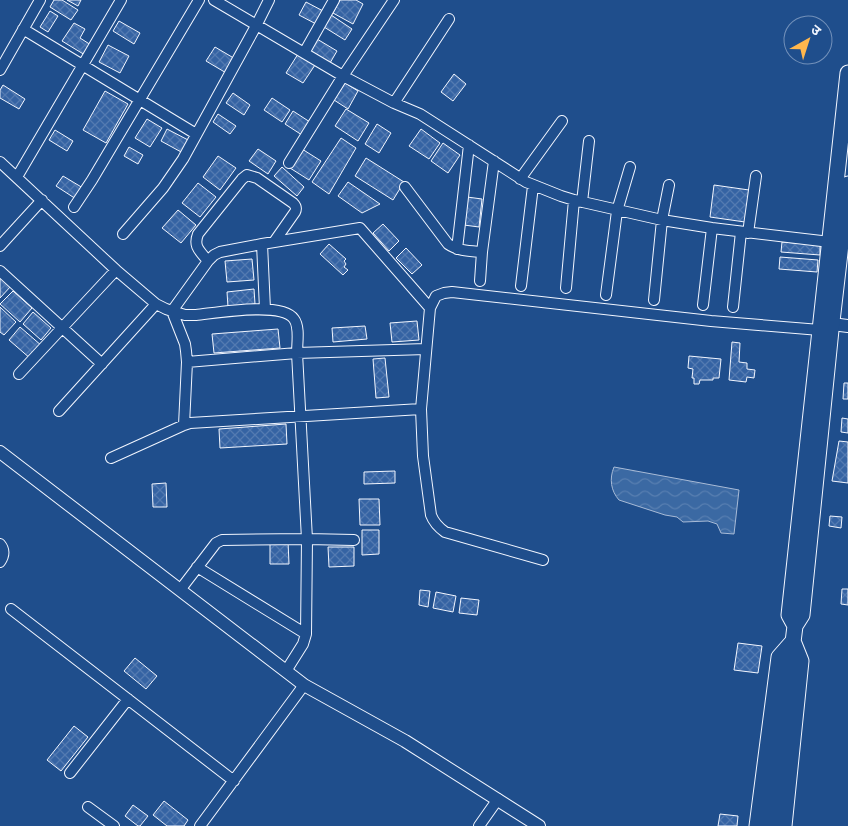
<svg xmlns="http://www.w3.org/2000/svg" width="848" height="826" viewBox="0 0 848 826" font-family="Quicksand,'Noto Sans Devanagari',sans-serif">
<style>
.water{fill:url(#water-waves);stroke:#a8bbd7}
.building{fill:url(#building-cross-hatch);stroke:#f2f6ff}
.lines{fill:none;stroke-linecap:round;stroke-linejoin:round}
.minor-casing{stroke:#f2f6ff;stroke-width:12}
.major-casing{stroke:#f2f6ff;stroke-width:14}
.highway-casing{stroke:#f2f6ff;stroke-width:17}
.minor{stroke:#1f4e8c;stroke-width:10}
.major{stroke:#1f4e8c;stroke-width:12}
.highway{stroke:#1f4e8c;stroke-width:15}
</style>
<defs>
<pattern id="water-waves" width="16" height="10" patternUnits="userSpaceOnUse" patternTransform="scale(1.25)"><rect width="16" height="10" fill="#3b69a3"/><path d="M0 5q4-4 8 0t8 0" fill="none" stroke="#587fb1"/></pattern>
<pattern id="building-cross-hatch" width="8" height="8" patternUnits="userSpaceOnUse" patternTransform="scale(1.25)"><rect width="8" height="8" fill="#3563a3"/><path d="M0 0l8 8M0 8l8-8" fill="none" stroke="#537ab1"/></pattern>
</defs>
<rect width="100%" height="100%" fill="#1f4e8c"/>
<!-- water -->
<path class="water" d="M614 467 739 490 734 534 721 533 717 524 708 521 683 522 677 517 665 515 619 500C611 491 609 479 614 467Z"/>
<!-- building -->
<path class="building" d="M54 0H62L78 10 71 20 50 7Z
M67 0H81L78 6Z
M340 0H356L363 4 353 24 333 13Z
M306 2 325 12 318 25 299 15Z
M50 11 58 16 48 32 40 27Z
M331 15 352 29 345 40 324 27Z
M119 21 140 33 134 44 113 31Z
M74 23 85 29 80 38 91 45 85 55 62 41Z
M317 39 337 51 330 63 310 52Z
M108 45 129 56 120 73 99 62Z
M215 47 237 60 228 74 206 61Z
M298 54 315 65 303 83 286 73Z
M454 74 466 84 453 101 441 92Z
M345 83 358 91 348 109 334 100Z
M3 85 25 99 19 109 0 98V90Z
M105 91 128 104 106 143 83 130Z
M233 93 250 105 244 115 226 103Z
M272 98 290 110 282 122 264 110Z
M346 109 369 123 358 141 335 126Z
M293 111 310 122 302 135 285 124Z
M218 114 236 126 230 134 213 122Z
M147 119 162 128 150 147 135 138Z
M377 124 391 133 379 153 365 144Z
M167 129 190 141 183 153 161 141Z
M421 129 440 143 429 159 409 146Z
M55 130 73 141 67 151 49 140Z
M341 138 356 148 329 194 312 182Z
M443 143 460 155 448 173 431 161Z
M129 147 143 155 138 164 124 156Z
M258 149 276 161 268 174 249 161Z
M302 149 321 161 309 180 290 168Z
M218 156 236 168 220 190 203 177Z
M366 158 404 182 393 200 355 176Z
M282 167 304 187 297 196 274 176Z
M63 176 83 188 76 199 56 186Z
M348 182 380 204 362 213 338 196Z
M198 183 216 197 200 217 182 203Z
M714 185 749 190 745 222 710 217Z
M467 197 482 199 479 227 464 225Z
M178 210 196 225 181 243 162 228Z
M383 224 399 241 389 251 373 233Z
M782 242 820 245V255L781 252Z
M329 244 346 259 344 261 346 264 344 267 348 270 343 275 320 254Z
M406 248 422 265 412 274 396 258Z
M780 257 818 260 817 272 779 269Z
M252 259 254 280 227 282 225 261Z
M0 276 11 286 0 298Z
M254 289 255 304 228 307 227 292Z
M13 291 32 308 20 322 0 304Z
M0 307 16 322 4 335 0 332Z
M33 312 51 328 41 340 23 324Z
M417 321 419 340 392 342 390 323Z
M365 326 367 339 333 342 332 328Z
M20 327 42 346 31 359 9 340Z
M278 329 280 348 214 353 212 334Z
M732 342 740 343 739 362 747 363V369L755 370 754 378 747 377 746 382 729 380Z
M689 356 721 359 719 378H713V380H700L699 384H694V378H692L693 369 688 368Z
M385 358 389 397 376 398 373 359Z
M844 383H848V399H843Z
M842 418 848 419V433L841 432Z
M286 424 287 444 220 448 219 429Z
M839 441 848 442V483L832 481Z
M395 471V483L364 484V472Z
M166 483 167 507H153L152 484Z
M359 499H379L380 525H360Z
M830 516 842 517 841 528 829 526Z
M362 530H379V554L362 555Z
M270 541H288L289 564H270Z
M328 547H354V566L329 567Z
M842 589H848V605L841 604Z
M420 590 430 591 428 607 419 605Z
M436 592 456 596 453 612 433 608Z
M461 598 479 600 477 615 459 613Z
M738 643 762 646 758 673 734 670Z
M135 658 157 676 146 689 124 671Z
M74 726 88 737 61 771 47 760Z
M164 801 188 820 184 826H167L153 815Z
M133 805 148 816 140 826H138L125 816Z
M720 814 738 816 737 826H718Z"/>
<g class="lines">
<defs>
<path id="minor" d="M214 0 304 53
M394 0 343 76 394 103 420 114 526 182 561 196 574 200 662 220 712 228 830 242
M23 29 196 134
M0 70 40 0
M394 103 449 19
M0 162 116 270 156 304 166 309 172 311 185 315H196C216 313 282 301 294 319 300 327 297 343 297 353L307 539 306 634 303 644 286 671
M289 163 343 76 304 53 334 0
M17 177 121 0
M520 179 562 121
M405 187 448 244C458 251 470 251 482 252
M582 202 589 141
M74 207 92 180 199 0
M748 233 756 176
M123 234 163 188 183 159 256 26 269 0
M262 244 265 309
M0 246 42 200
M457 249 469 145
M208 261C200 251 193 247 198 234L242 179 247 175 257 178 293 203C296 206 297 208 295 212L274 242
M0 271 102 364
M480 281 482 252 494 161
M521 286 533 186
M566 288 574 200
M606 295 617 211 630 167
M654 300 662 220 669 185
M703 305 712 228
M733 307 741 232
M187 362 297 353 426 349
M19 374 116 270
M59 411 156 304
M184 425 187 362 186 351 185 344 172 311 208 261 214 255 220 252 262 244 360 228 430 308
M111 458 184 425 190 423 421 409
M0 544C5 550 4 556 0 562
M543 560 445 532C438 527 434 523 431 515L423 456 421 409 430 308 436 296 444 293 452 292 711 321 820 330
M197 567 306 634
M180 590 216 543 222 540 307 539 354 540
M11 609 234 781
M70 773 128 699
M88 807 114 826
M200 826 304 685
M479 826 498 799"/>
<path id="major" d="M832 324 848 326
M0 452 304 685 405 741 539 826"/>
<path id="highway" d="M795 626 789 615 848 73
M757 826 779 657 793 641 801 661 784 826
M770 826 795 626 802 615 831 330 848 184"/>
</defs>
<!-- minor casing -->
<use href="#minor" class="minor-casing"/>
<!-- major casing -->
<use href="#major" class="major-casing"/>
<!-- highway casing -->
<use href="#highway" class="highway-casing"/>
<!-- minor -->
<use href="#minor" class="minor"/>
<!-- major -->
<use href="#major" class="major"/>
<!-- highway -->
<use href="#highway" class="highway"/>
</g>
<!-- north arrow -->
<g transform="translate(808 40) rotate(39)"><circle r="24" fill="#1f4e8c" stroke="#7391ba"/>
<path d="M0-4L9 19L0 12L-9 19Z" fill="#ffb74d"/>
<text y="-8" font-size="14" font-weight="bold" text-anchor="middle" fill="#f2f6ff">उ</text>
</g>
</svg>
